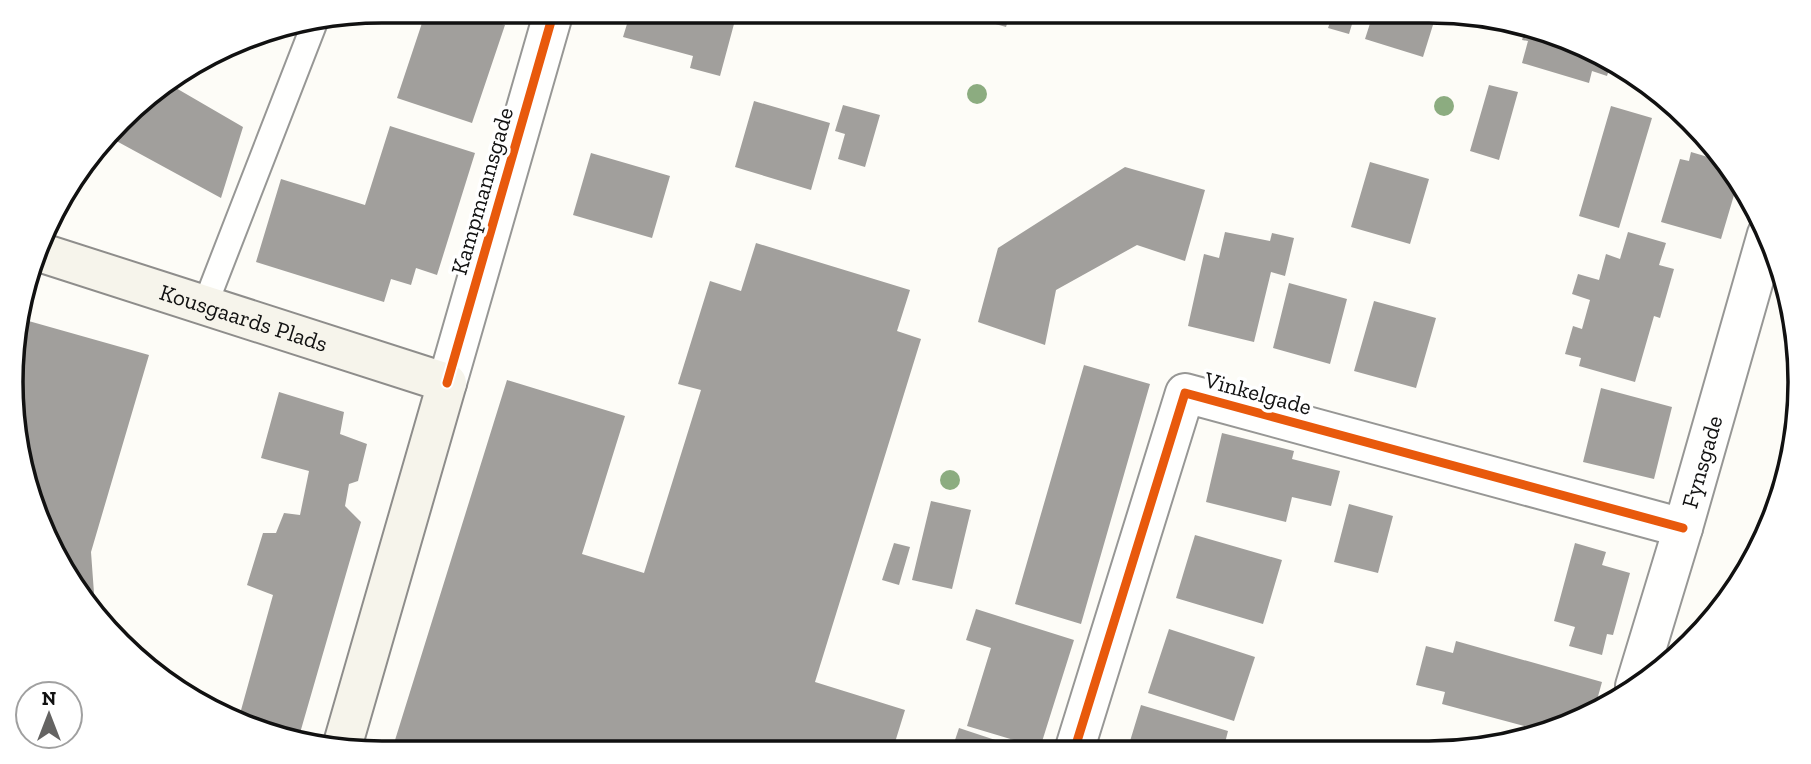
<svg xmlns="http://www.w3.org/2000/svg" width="1811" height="764" viewBox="0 0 1811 764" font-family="'Zilla Slab',serif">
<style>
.building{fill:#a19f9c}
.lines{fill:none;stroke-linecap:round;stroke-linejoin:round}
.service-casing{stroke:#979795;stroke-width:28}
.minor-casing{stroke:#979795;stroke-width:42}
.secondary-casing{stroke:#8e8d8b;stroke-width:42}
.service{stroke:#fffffe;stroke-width:24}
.minor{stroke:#fffffe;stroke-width:38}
.secondary{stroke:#f6f4eb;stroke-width:38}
.cycleway-casing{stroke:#fff;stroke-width:13}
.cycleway{stroke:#e8590c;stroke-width:9}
.tree{fill:#8cac80}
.labels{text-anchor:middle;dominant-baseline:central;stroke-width:7;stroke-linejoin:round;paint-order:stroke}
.street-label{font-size:23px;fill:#111;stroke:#fff}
.rim{fill:none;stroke:#111;stroke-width:3.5}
</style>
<rect width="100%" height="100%" fill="#fdfcf7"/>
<!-- building -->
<path class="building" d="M426 11H461L505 25 472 123 397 98Z
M631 11H711L709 17 734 24 720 76 690 68 693 56 623 37Z
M973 11H1011L1006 27 971 17Z
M1334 11H1356L1349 34 1328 28Z
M1374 11 1437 12 1423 57 1365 39Z
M1526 27 1549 30 1610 66 1607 76 1592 71 1589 83 1522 63 1528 41 1522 40Z
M169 84 243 127 221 198 109 137 137 102Z
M1489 85 1518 92 1499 160 1470 151Z
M754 101 830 123 811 190 735 167Z
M843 105 880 115 865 167 838 159 845 134 835 131Z
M1611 106 1652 118 1619 228 1579 216Z
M390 126 475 153 437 275 416 268 411 285 391 279 384 302 256 262 281 179 365 205Z
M1691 152 1718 160 1724 167 1723 171 1728 173 1737 185 1721 239 1661 222 1680 159 1689 161Z
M591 153 670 176 652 238 573 215Z
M1370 162 1429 179 1410 244 1351 227Z
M1125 167 1205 190 1185 261 1137 245 1056 290 1045 345 978 322 998 248Z
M1225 232 1270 241 1272 233 1294 238 1285 276 1271 272 1254 342 1188 326 1204 254 1219 258Z
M1628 232 1666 243 1659 265 1674 269 1660 318 1654 316 1635 382 1579 366 1581 358 1565 354 1573 326 1582 329 1590 300 1572 294 1578 274 1599 280 1606 254 1620 259Z
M756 243 910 290 897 331 921 339 815 682 905 710 892 752 391 753 507 380 625 416 582 554 644 573 701 390 678 384 710 281 741 291Z
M1289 283 1347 299 1330 364 1273 348Z
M1374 301 1436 318 1416 388 1354 371Z
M18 318 149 355 91 552 95 607 60 568 18 454Z
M1084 365 1150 384 1081 624 1015 604Z
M1601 388 1672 407 1654 479 1583 462Z
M279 392 344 412 340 434 367 444 358 481 349 484 345 506 361 522 298 740 262 734 238 721 273 595 247 585 263 533H276L284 513 300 515 309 471 261 458Z
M1222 433 1294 451 1292 459 1340 471 1331 506 1292 497 1286 522 1206 502Z
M1781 469 1785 470 1781 502 1763 537Z
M931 501 971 510 952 589 912 580Z
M1349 504 1393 516 1378 573 1334 562Z
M1195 535 1282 560 1263 624 1176 598Z
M894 543 910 547 899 585 882 580Z
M1575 543 1606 552 1602 565 1630 573 1613 635 1607 634 1602 655 1569 646 1575 627 1554 621Z
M976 609 1074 640 1040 748 967 726 991 648 966 640Z
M1169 629 1255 657 1234 721 1148 693Z
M1456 641 1602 682 1594 711 1572 725 1546 732 1442 704 1445 692 1416 685 1426 646 1453 653Z
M1141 705 1228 731 1223 751H1127Z
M959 728 1029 751V752H951Z"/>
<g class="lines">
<defs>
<path id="service" d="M205 305 315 22"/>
<g id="minor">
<path d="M447 383 554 11"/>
<path id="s1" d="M1635 686 1683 528 1767 234"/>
<path d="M1074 751 1185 393 1683 528"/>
</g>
<g id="secondary">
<path id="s2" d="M39 252 447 383 342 747"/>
</g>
</defs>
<!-- service casing -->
<use href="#service" class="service-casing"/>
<!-- minor casing -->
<use href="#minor" class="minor-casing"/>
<!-- secondary casing -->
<use href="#secondary" class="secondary-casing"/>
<!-- service -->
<use href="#service" class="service"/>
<!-- minor -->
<use href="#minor" class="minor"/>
<!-- secondary -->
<use href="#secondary" class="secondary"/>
<defs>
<path id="cycleway" d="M447 383 554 11
M1074 751 1185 393 1683 528"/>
</defs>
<!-- cycleway casing -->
<use href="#cycleway" class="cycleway-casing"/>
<!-- cycleway -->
<use href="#cycleway" class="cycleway"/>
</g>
<!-- trees -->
<g class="tree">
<circle cx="977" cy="94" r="10"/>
<circle cx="1444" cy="106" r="10"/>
<circle cx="950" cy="480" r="10"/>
</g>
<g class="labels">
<!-- street labels -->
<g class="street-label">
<text transform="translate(482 191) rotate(-74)">Kampmannsgade</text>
<text stroke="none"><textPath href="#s2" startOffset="215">Kousgaards Plads</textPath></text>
<text transform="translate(1258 393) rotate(15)">Vinkelgade</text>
<text stroke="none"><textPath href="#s1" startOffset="234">Fynsgade</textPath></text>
</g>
</g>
<!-- crop -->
<path d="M0 0H1811V764H0ZM382 23H1429A359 359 0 0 1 1788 382V382A359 359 0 0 1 1429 741H382A359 359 0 0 1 23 382V382A359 359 0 0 1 382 23Z" fill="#fff" fill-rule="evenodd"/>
<path class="rim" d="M382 23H1429A359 359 0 0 1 1788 382V382A359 359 0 0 1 1429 741H382A359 359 0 0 1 23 382V382A359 359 0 0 1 382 23Z"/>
<!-- north arrow -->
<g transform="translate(49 715)"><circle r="33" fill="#ffffff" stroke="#a0a0a0" stroke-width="2"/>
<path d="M0-5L12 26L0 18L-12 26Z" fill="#646362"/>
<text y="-10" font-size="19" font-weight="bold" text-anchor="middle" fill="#111111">N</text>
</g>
</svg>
